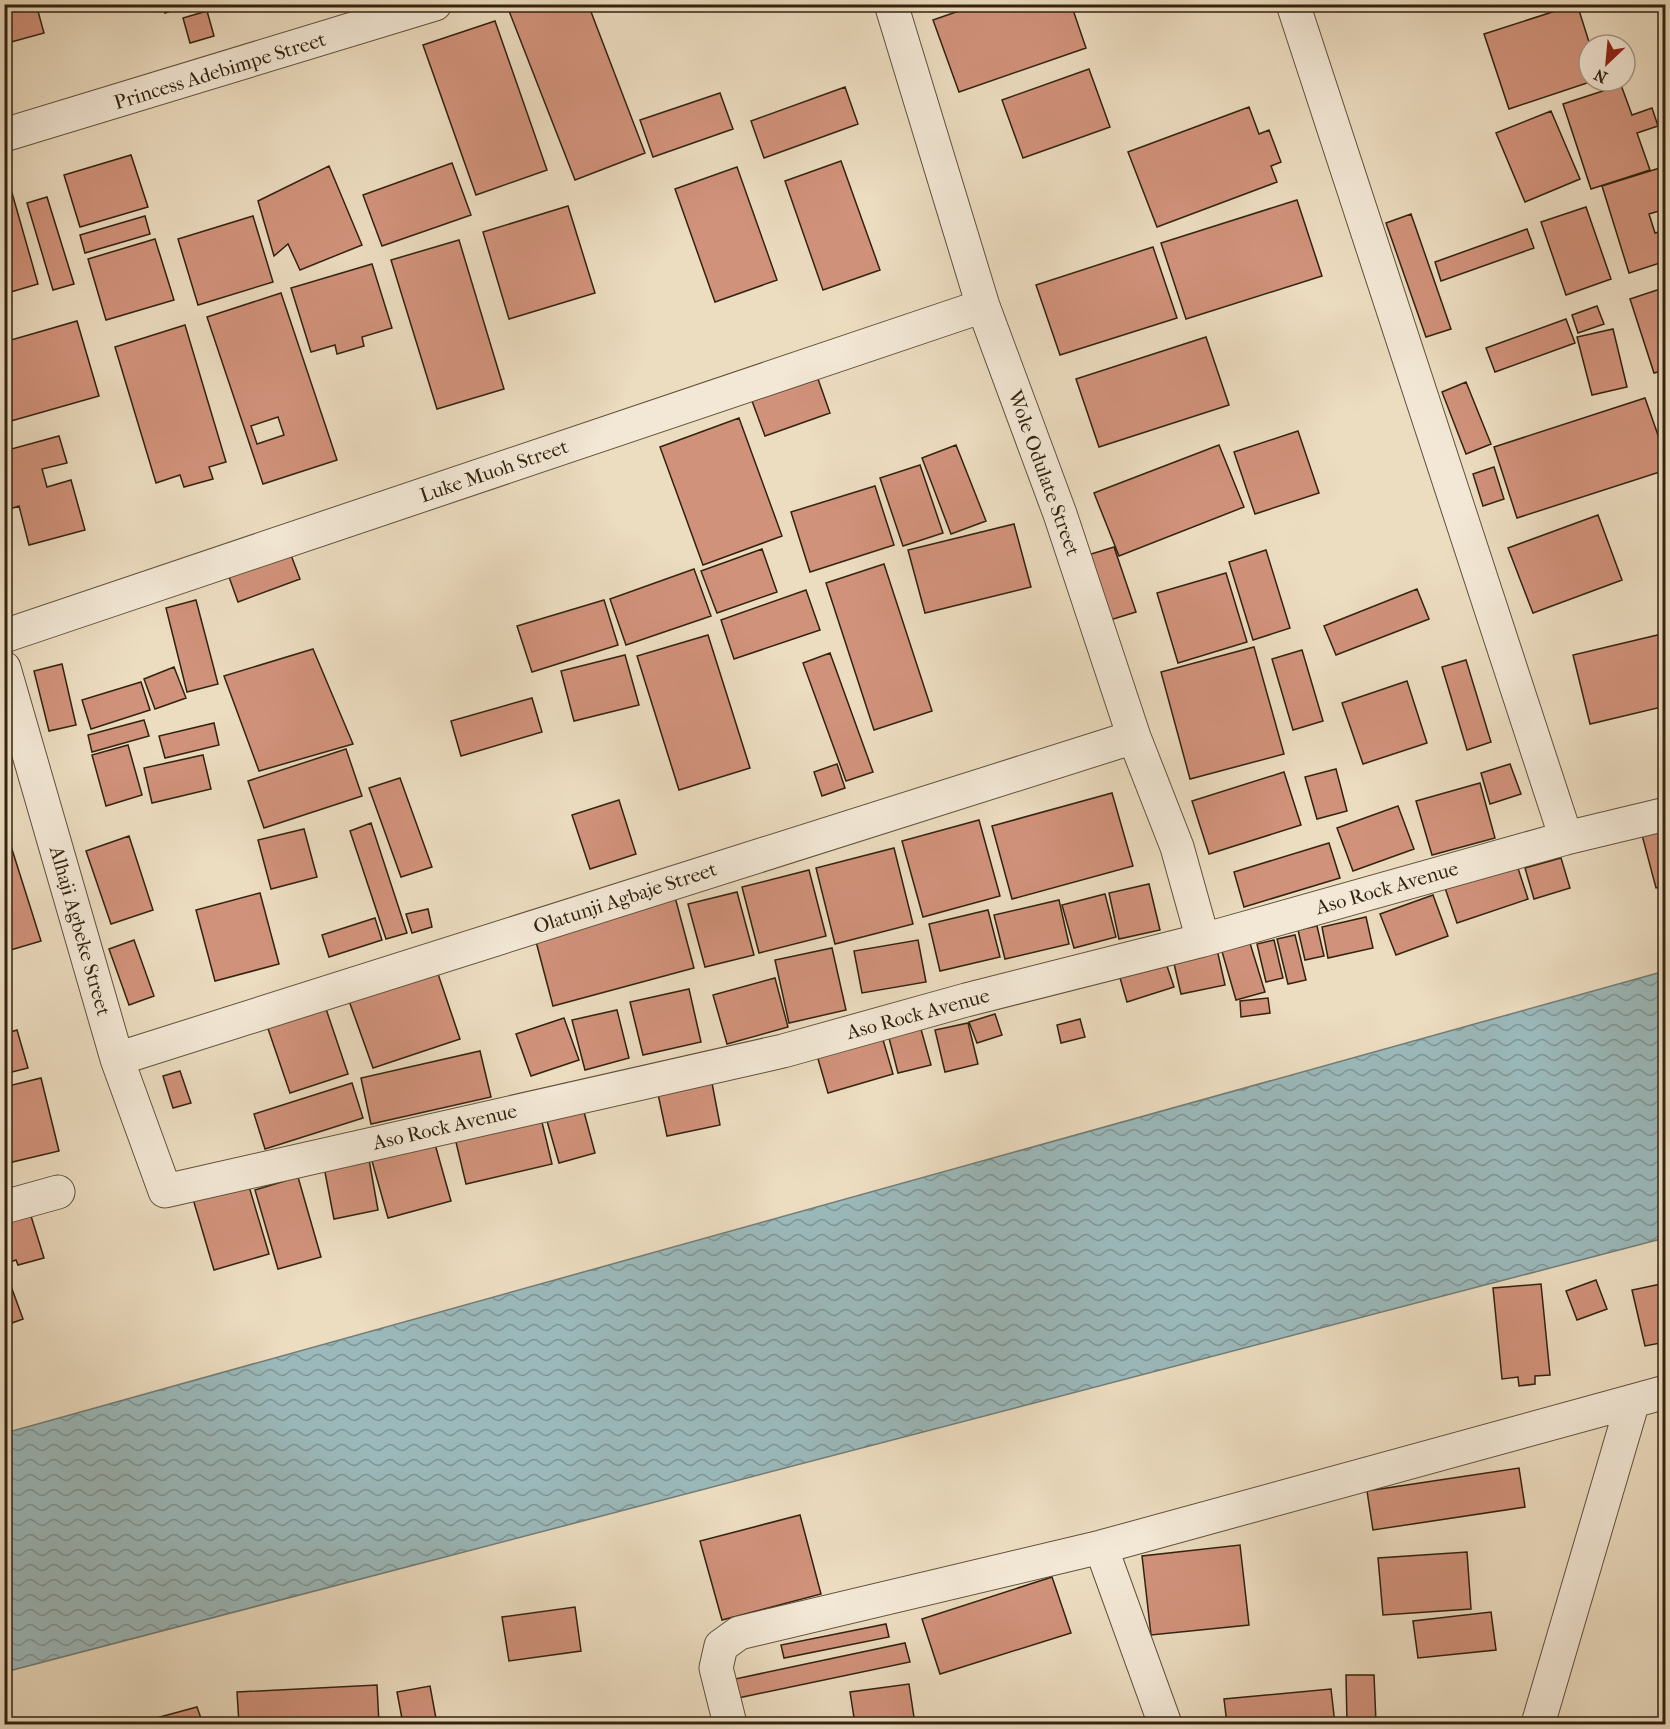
<svg xmlns="http://www.w3.org/2000/svg" width="1670" height="1729" viewBox="0 0 1670 1729" font-family="'IM FELL French Canon',serif">
<style>
.water{fill:url(#water-waves);stroke:#717d76;stroke-width:1.5}
.building{fill:#d1927b;stroke:#32230f;stroke-width:1.5;fill-rule:evenodd}
.lines{fill:none;stroke-linecap:round;stroke-linejoin:round}
.minor-casing{stroke:#60513b;stroke-width:35}
.minor{stroke:#f3e8d6;stroke-width:33}
.labels{text-anchor:middle;dominant-baseline:central;stroke-width:4.5;stroke-linejoin:round;paint-order:stroke}
.street-label{font-size:20px;fill:#32230f;stroke:#f3e8d6}
</style>
<defs>
<pattern id="water-waves" width="16" height="10" patternUnits="userSpaceOnUse" patternTransform="scale(1.5)"><rect width="16" height="10" fill="#9bb9bb"/><path d="M0 5q4-4 8 0t8 0" fill="none" stroke="#7f9696"/></pattern>
</defs>
<rect width="100%" height="100%" fill="#ecdcc0"/>
<filter id="stains"><feTurbulence type="fractalNoise" baseFrequency=".00333" numOctaves="4"/><feColorMatrix values="0 0 0 0 .2 0 0 0 0 .09 0 0 0 0 .02 0 0 0 .5 -.17"/></filter>
<radialGradient id="worn" r=".72"><stop offset=".6" stop-color="#630" stop-opacity="0"/><stop offset="1" stop-color="#630" stop-opacity=".3"/></radialGradient>
<!-- water -->
<path class="water" d="M1665 971V1238L5 1672V1433Z"/>
<!-- building -->
<path class="building" d="M4 4H36L44 33 4 44Z
M162 4H193L165 13Z
M526 4H588L645 153 575 180 509 11Z
M979 4H1071L1086 48 959 92 933 20Z
M1577 4 1590 45 1589 81H1593L1509 109 1484 34Z
M207 11 214 36 190 43 183 18Z
M495 21 547 170 476 195 423 45Z
M1089 69 1110 127 1023 158 1002 100Z
M1621 85 1632 115 1652 108 1658 126 1637 133 1650 170 1591 189 1563 104Z
M845 87 858 124 764 158 751 121Z
M720 93 733 129 653 157 640 120Z
M1249 107 1259 134 1269 130 1281 162 1271 166 1277 182 1157 227 1128 152Z
M1551 111 1580 179 1525 202 1496 133Z
M131 155 148 207 80 227 64 175Z
M841 161 880 270 823 290 785 181Z
M452 163 471 215 382 246 363 195Z
M329 166 362 245 300 270 288 244 274 256 258 201Z
M1666 166V209L1649 214 1655 233 1666 230V261L1629 273 1602 186Z
M737 167 777 280 715 302 675 189Z
M12 193 38 284 4 294V195Z
M47 197 74 284 53 290 27 203Z
M1297 200 1322 276 1186 319 1161 243Z
M568 206 595 293 509 319 483 232Z
M1586 207 1611 279 1566 295 1541 222Z
M1411 214 1451 329 1426 337 1386 223Z
M145 216 150 234 85 253 80 235Z
M253 216 273 282 198 305 178 239Z
M1527 229 1534 248 1441 281 1435 262Z
M155 239 174 300 106 320 88 259Z
M459 240 504 389 437 409 391 260Z
M1153 247 1177 318 1060 355 1036 285Z
M372 264 392 328 362 337 364 346 337 354 335 345 311 352 291 288Z
M1666 287V370L1654 373 1630 299Z
M281 293 337 460 263 484 207 317ZM278 417 284 435 257 444 251 426Z
M1597 306 1604 324 1578 333 1572 315Z
M1566 319 1575 343 1495 372 1486 348Z
M77 321 99 396 4 423V342Z
M185 325 226 462 209 467 213 479 184 487 180 475 156 483 115 347Z
M1613 329 1627 387 1592 395 1577 337Z
M1206 337 1229 405 1099 447 1076 379Z
M818 379 830 413 765 436 752 401Z
M1466 382 1491 444 1466 454 1442 392Z
M1645 398 1666 458V470L1517 518 1494 447Z
M739 418 782 536 703 565 660 447Z
M1298 431 1319 493 1255 514 1234 452Z
M59 436 67 463 42 469 47 487 71 480 85 530 29 545 19 506 7 510 4 500V488L10 486 4 466V451Z
M956 445 986 521 951 534 922 458Z
M1219 445 1244 507 1119 556 1094 493Z
M920 465 943 533 903 546 880 478Z
M1494 467 1504 499 1483 506 1473 474Z
M875 486 894 545 810 572 791 512Z
M1598 515 1622 580 1533 613 1508 548Z
M1014 524 1031 587 925 613 908 550Z
M1114 547 1136 612 1110 620 1088 555Z
M762 549 777 592 717 613 701 571Z
M1266 550 1290 628 1253 640 1229 562Z
M291 555 300 579 238 602 229 577Z
M884 564 932 711 874 730 826 583Z
M694 569 711 616 626 645 610 599Z
M1226 573 1247 642 1178 663 1157 593Z
M1417 589 1429 619 1336 655 1324 626Z
M806 590 820 630 734 659 721 620Z
M196 600 218 684 187 692 166 608Z
M604 600 618 645 532 672 517 626Z
M1666 633V706L1590 724 1573 655Z
M708 635 750 768 679 790 637 656Z
M1254 647 1284 754 1190 779 1161 672Z
M313 649 353 744 259 771 224 676Z
M1302 650 1323 721 1293 730 1272 659Z
M830 653 873 772 846 781 803 663Z
M625 655 639 705 574 721 561 671Z
M1466 660 1491 742 1467 750 1442 667Z
M62 664 76 725 49 731 34 671Z
M174 667 186 698 155 709 144 679Z
M1407 681 1427 743 1363 764 1342 703Z
M141 682 150 710 91 729 82 700Z
M532 698 542 732 461 756 451 721Z
M144 720 149 736 92 752 88 735Z
M214 723 219 745 165 758 159 736Z
M128 745 142 795 106 806 92 755Z
M346 749 362 796 264 828 248 781Z
M203 755 211 789 152 803 144 768Z
M837 764 845 788 822 796 814 772Z
M1510 764 1521 794 1490 804 1481 773Z
M1336 769 1347 811 1317 819 1305 777Z
M1284 772 1301 825 1209 854 1192 801Z
M400 778 432 867 401 877 369 788Z
M1480 783 1495 838 1432 855 1416 801Z
M1112 793 1133 866 1012 899 992 826Z
M619 800 636 854 590 869 572 815Z
M1398 806 1414 849 1353 871 1337 828Z
M979 820 1000 896 923 917 902 841Z
M371 823 407 933 386 939 350 831Z
M4 824 41 941 4 952Z
M304 829 317 877 271 889 258 840Z
M1666 829V886L1656 888 1642 835Z
M129 836 153 910 111 924 86 851Z
M1329 843 1340 878 1244 907 1234 872Z
M894 848 913 924 835 944 816 868Z
M1561 858 1570 888 1534 899 1525 868Z
M1516 862 1528 899 1457 923 1444 885Z
M809 870 826 936 759 953 742 887Z
M1149 884 1160 930 1119 939 1109 893Z
M737 892 754 955 705 967 688 904Z
M260 893 279 964 215 981 196 910Z
M1105 894 1116 937 1074 948 1062 905Z
M1433 895 1448 936 1396 955 1380 914Z
M675 897 694 968 553 1006 534 934Z
M1059 900 1069 944 1005 959 994 915Z
M428 909 432 927 412 933 406 914Z
M988 910 1000 957 940 971 929 924Z
M1366 917 1373 948 1328 958 1322 927Z
M375 918 382 940 329 957 322 935Z
M1317 926 1324 956 1305 960 1298 930Z
M1295 935 1306 980 1288 984 1277 939Z
M134 940 154 996 129 1005 109 949Z
M918 940 926 982 862 993 854 951Z
M1249 940 1265 992 1236 1000 1221 948Z
M1274 940 1283 978 1266 982 1257 944Z
M1216 945 1225 985 1181 994 1172 955Z
M832 948 846 1010 789 1023 775 960Z
M1164 957 1174 987 1127 1002 1118 971Z
M436 968 460 1039 373 1068 348 998Z
M775 978 788 1027 727 1044 713 995Z
M689 989 701 1042 643 1055 630 1002Z
M322 997 348 1074 290 1093 264 1017Z
M1268 998 1270 1013 1241 1017 1240 1001Z
M617 1010 629 1058 585 1070 572 1020Z
M995 1014 1002 1035 977 1043 969 1022Z
M564 1018 579 1060 531 1076 516 1034Z
M1080 1019 1085 1037 1061 1043 1057 1025Z
M919 1022 931 1065 898 1073 887 1030Z
M968 1023 978 1064 945 1072 935 1030Z
M17 1030 28 1068 4 1074V1034Z
M881 1033 893 1074 828 1093 816 1052Z
M480 1051 491 1097 371 1124 361 1078Z
M180 1071 191 1103 173 1108 163 1076Z
M41 1078 59 1151 4 1164V1087Z
M352 1083 363 1118 265 1149 254 1114Z
M712 1083 720 1125 667 1136 658 1094Z
M584 1112 595 1153 559 1163 547 1121Z
M541 1118 552 1164 466 1184 455 1138Z
M433 1137 451 1201 388 1218 370 1154Z
M368 1154 378 1210 334 1219 323 1162Z
M298 1177 321 1257 278 1269 255 1190Z
M248 1183 269 1254 214 1270 193 1199Z
M31 1216 44 1258 18 1265 16 1260 4 1264V1223Z
M8 1278 23 1319 4 1326V1280Z
M1596 1280 1607 1309 1577 1320 1566 1291Z
M1666 1283V1342L1645 1346 1632 1290Z
M1541 1284 1550 1375 1535 1376V1384L1519 1386 1518 1377 1502 1379 1493 1288Z
M1519 1468 1525 1507 1373 1530 1367 1491Z
M800 1515 821 1594 722 1620 700 1541Z
M1240 1545 1249 1625 1151 1635 1142 1556Z
M1467 1552 1471 1609 1383 1615 1378 1558Z
M1052 1577 1071 1633 940 1674 922 1619Z
M575 1607 581 1651 509 1661 502 1617Z
M1491 1612 1496 1650 1418 1658 1413 1621Z
M886 1624 889 1637 784 1658 781 1645Z
M905 1643 910 1662 738 1698 735 1679Z
M1346 1675H1374L1376 1723H1347Z
M909 1684 915 1724H855L850 1692Z
M377 1685 379 1724H239L237 1692Z
M430 1686 437 1724H403L397 1692Z
M1331 1689 1335 1724H1227L1224 1699Z
M197 1707 203 1724H134Z"/>
<g class="lines">
<defs>
<path id="minor" d="M891 4 983 306 1060 514 1134 737 1177 847 1203 940
M1293 4 1566 838
M4 135 435 4
M4 636 983 306
M4 668 117 1059 165 1191 783 1051 966 1000 1203 940 1566 838 1666 814
M117 1059 1134 737
M4 1207 58 1192
M1101 1547 1165 1724
M730 1724 716 1668 721 1646 739 1633 1101 1547 1666 1392
M1538 1724 1633 1401"/>
</defs>
<!-- minor casing -->
<use href="#minor" class="minor-casing"/>
<!-- minor -->
<use href="#minor" class="minor"/>
</g>
<g class="labels">
<!-- street labels -->
<g class="street-label">
<text transform="translate(220 71) rotate(-17)">Princess Adebimpe Street</text>
<text transform="translate(494 471) rotate(-19)">Luke Muoh Street</text>
<text transform="translate(1044 473) rotate(70)">Wole Odulate Street</text>
<text transform="translate(1387 888) rotate(-16)">Aso Rock Avenue</text>
<text transform="translate(625 898) rotate(-18)">Olatunji Agbaje Street</text>
<text transform="translate(80 931) rotate(74)">Alhaji Agbeke Street</text>
<text transform="translate(918 1014) rotate(-15)">Aso Rock Avenue</text>
<text transform="translate(445 1127) rotate(-13)">Aso Rock Avenue</text>
</g>
</g>
<!-- margin -->
<rect width="1670" height="1729" fill="none" stroke="#ecdcc0" stroke-width="24"/>
<rect x="6" y="6" width="1658" height="1717" fill="none" stroke="#32230f" stroke-width="3"/>
<rect x="12" y="12" width="1646" height="1705" fill="none" stroke="#32230f" stroke-width="1.5"/>
<!-- north arrow -->
<g transform="translate(1607 63) rotate(206)"><circle r="28" fill="#f3e8d6" stroke="#a69986" stroke-width="1.5"/>
<path d="M0-4.5L10 22L0 15L-10 22Z" fill="#8f2418"/>
<text y="-9" font-size="16" font-weight="bold" text-anchor="middle" fill="#32230f">N</text>
</g>
<rect width="100%" height="100%" filter="url(#stains)"/>
<rect width="100%" height="100%" fill="url(#worn)"/>
</svg>
